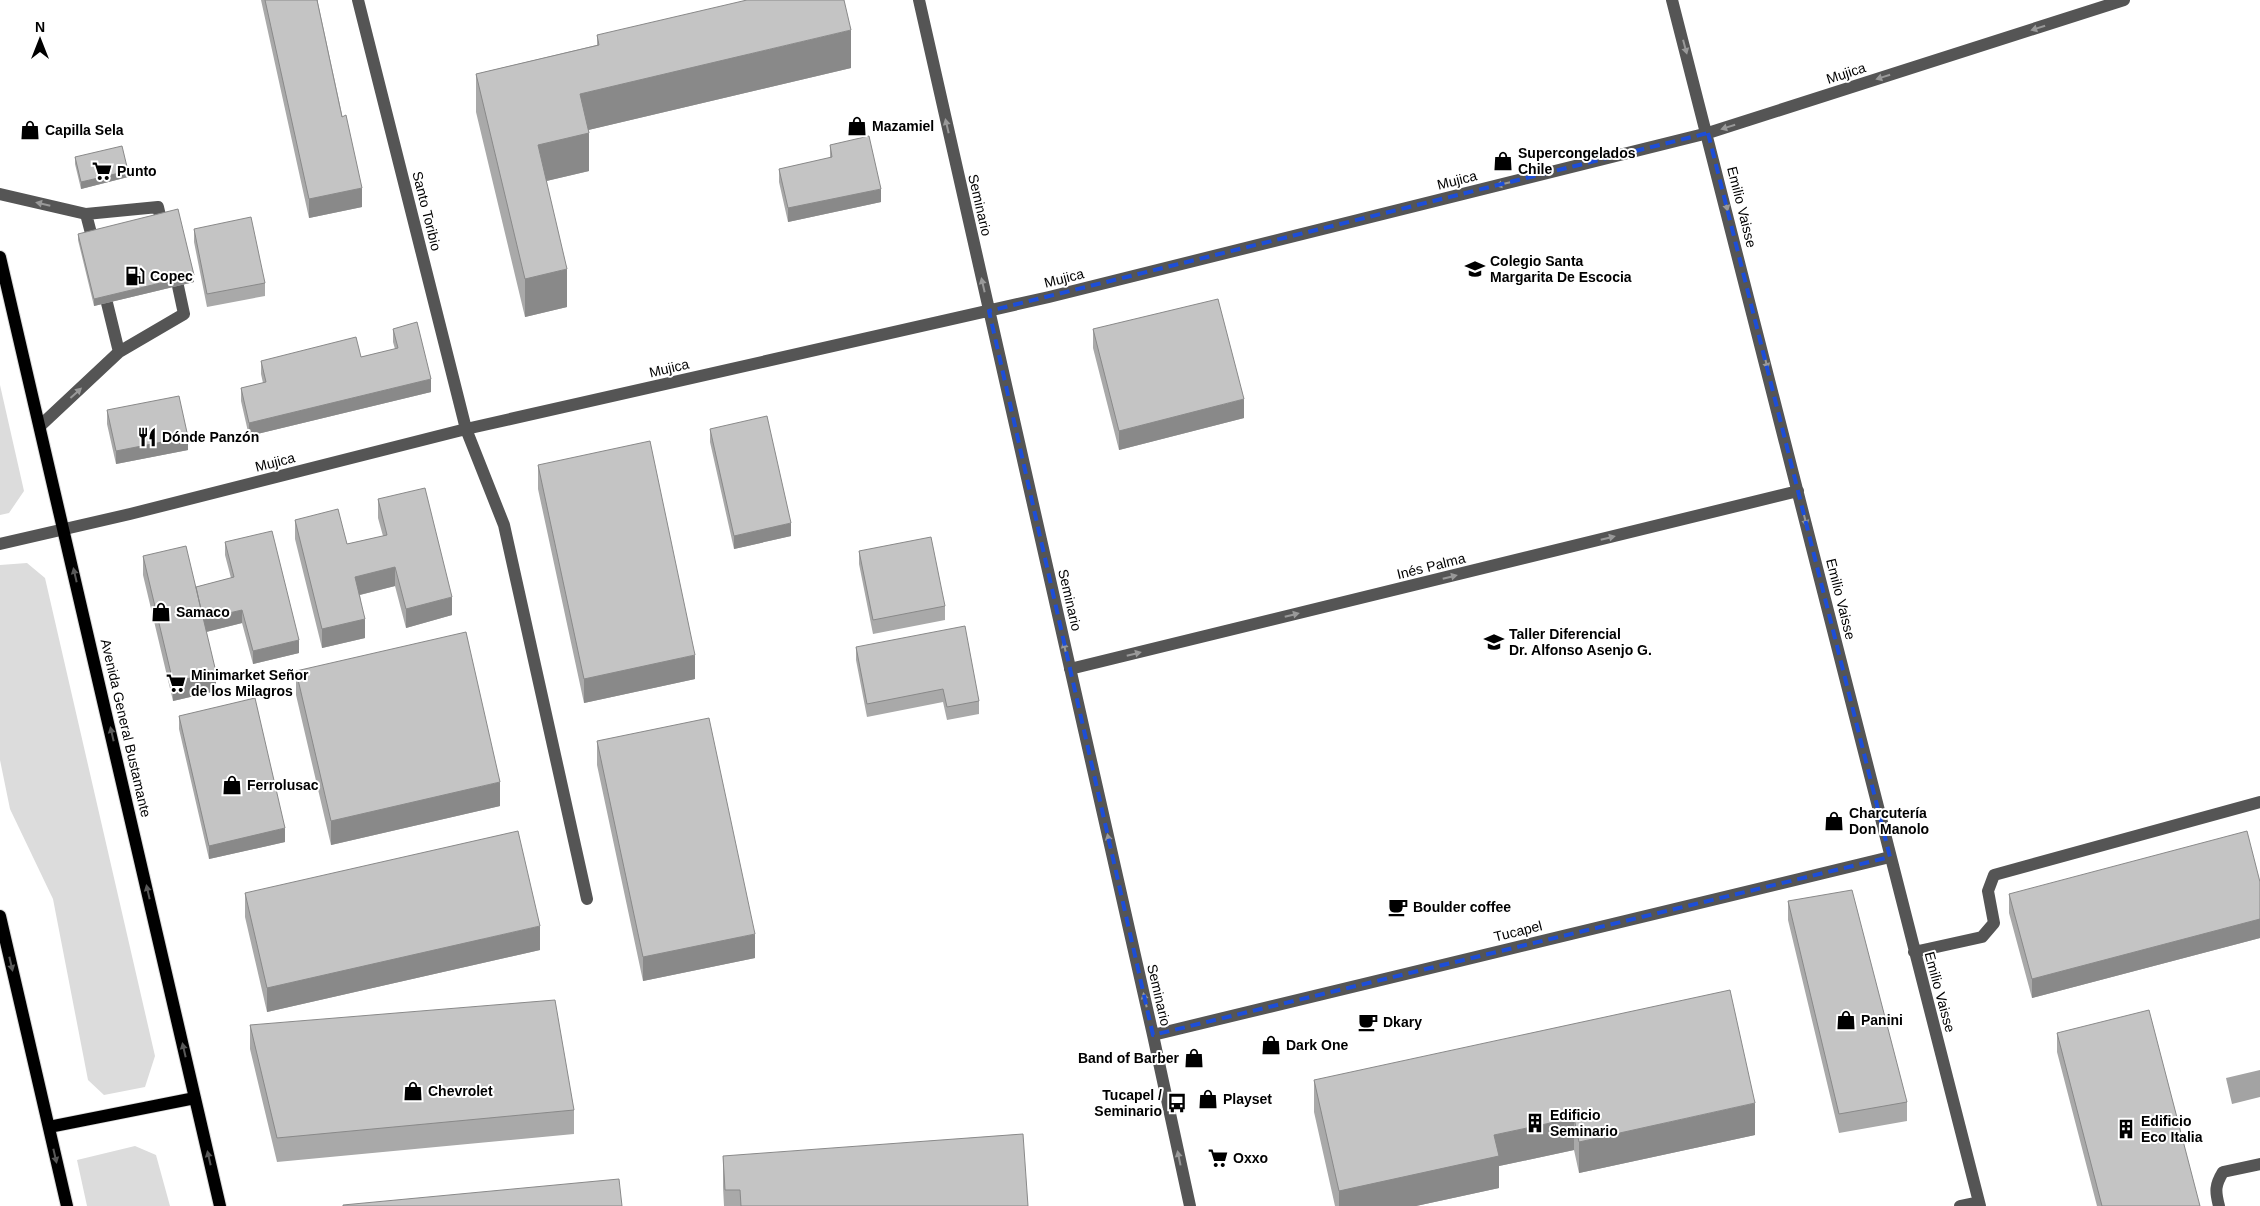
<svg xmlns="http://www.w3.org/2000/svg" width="2260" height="1206" viewBox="0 0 2260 1206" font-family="Arial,sans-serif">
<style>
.green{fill:#dcdcdc}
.water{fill:#a3a3a3}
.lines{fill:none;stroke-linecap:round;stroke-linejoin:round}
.major-casing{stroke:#dbdbdb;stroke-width:14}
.minor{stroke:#555;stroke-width:12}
.major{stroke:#000;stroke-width:12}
.wall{fill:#a9a9a9}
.shaded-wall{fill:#898989}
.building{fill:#c4c4c4;stroke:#898989}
.oneway{fill:#999}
.oneway2{fill:#595959}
.marked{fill:none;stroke:#1d4ed8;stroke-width:4;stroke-dasharray:10 6;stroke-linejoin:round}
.labels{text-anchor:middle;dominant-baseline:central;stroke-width:4;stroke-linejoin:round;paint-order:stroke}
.street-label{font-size:14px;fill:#000;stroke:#fff}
.poi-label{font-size:14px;font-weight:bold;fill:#000;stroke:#fff;text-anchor:start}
</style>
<rect width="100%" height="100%" fill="#fff"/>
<!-- green -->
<path class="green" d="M0 385 24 491 9 513 0 515Z
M27 563 45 578 155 1056 145 1087 104 1095 88 1080 53 899 10 809 0 760V565Z
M135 1146 156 1155 170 1206H87L77 1160Z"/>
<!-- water -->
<path class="water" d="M2260 1070V1097L2232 1104 2226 1078Z"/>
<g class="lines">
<defs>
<path id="major" d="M0 257 220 1206
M0 916 67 1206
M49 1127 195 1098"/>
</defs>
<!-- major casing -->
<use href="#major" class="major-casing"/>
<!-- minor -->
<path class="minor" d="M358 0 466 429 504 525 587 899
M919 0 1153 1035 1190 1206
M1672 0 1980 1206
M0 194 86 214 158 207 161 220
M86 214 92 237
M107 303 119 352
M40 426 119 352 184 314 178 286
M0 544 130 514 466 429 1049 297 1708 133 2124 0
M1070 669 1798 491
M1914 952 1982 937 1994 923 1988 891 1994 875 2260 802
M1153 1035 1890 857
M1960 1206 1979 1202
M2219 1206C2215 1191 2215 1185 2223 1172L2260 1164"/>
<!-- major -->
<use href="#major" class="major"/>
</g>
<!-- wall -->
<path class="wall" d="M261 0H318V3L362 207 309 218Z
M597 35 851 68 588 130 589 171 546 181 567 307 525 317 476 112V74L597 45Z
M830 145 881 202 788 222 779 182V169L830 158Z
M75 157 128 177 81 189 75 164Z
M194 229 265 283V296L207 307 194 242Z
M78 234 194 282 94 306 78 240Z
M393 329 431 392 249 436 241 401V388L263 383 261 374V361L361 357 395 349 393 342Z
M1093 329 1244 418 1119 450 1093 348Z
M107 410 188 450 116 464 107 424Z
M710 429 791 536 734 549 710 442Z
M538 465 695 679 584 703 538 489Z
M378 499 452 615 406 628 395 586 360 595 365 638 322 648 295 539V520L347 544 383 536 378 518Z
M225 542 299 653 253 664 242 623 206 632 216 691 173 701 143 575V556L196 587 231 578 225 555Z
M859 551 945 606V620L873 634 859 564Z
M856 647 979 701V714L947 720 943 702 867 717 856 660Z
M296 671 500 806 331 845 296 695Z
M179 716 285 842 209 859 179 729Z
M597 741 755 958 643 981 597 765Z
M2260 882V938L2032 998 2009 913V894Z
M245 893 540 950 267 1012 245 917Z
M1788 901 1907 1102V1121L1839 1133 1788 920Z
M250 1025 574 1110V1134L277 1162 250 1049Z
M2057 1033 2200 1206H2097L2057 1052Z
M1314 1080 1755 1135 1579 1173 1574 1150 1499 1166V1188L1416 1206H1335L1314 1112Z
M723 1156 1028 1206H724L723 1187Z"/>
<!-- shaded-wall -->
<path class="shaded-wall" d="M851 30V68L580 132V94Z
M589 133V171L538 183V145Z
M128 171V177L81 189V182Z
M362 188V207L309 218V199Z
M881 189V202L788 222V208Z
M567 269V307L525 317V279Z
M194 275V282L94 306V299Z
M431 379V392L249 436V423Z
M1244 399V418L1119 450V431Z
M188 437V450L116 464V451Z
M791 523V536L734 549V536Z
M395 567V586L355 596V577Z
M452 597V615L406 628V609Z
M242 610V623L202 633V620Z
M365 619V638L322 648V629Z
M299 640V653L253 664V651Z
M695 655V679L584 703V679Z
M216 672V691L173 701V682Z
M500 782V806L331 845V821Z
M285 828V842L209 859V846Z
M2260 919V938L2032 998V979Z
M540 926V950L267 1012V988Z
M755 934V958L643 981V957Z
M1755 1103V1135L1579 1173V1142Z
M1574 1118V1150L1499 1166V1188L1416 1206H1339V1191L1494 1135Z"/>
<!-- building -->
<path class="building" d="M265 0H317L342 117 346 115 362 188 309 199Z
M747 0H844L851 30 580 94 589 133 538 145 567 269 525 279 476 74 599 45 597 35Z
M869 136 881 189 788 208 779 169 832 157 830 145Z
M122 146 128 171 81 182 75 157Z
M178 209 194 275 94 299 78 234Z
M251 217 265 283 207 294 194 229Z
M1218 299 1244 399 1119 431 1093 329Z
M417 322 431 379 249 423 241 388 266 382 261 361 356 337 361 357 398 348 393 329Z
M179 396 188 437 116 451 107 410Z
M767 416 791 523 734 536 710 429Z
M650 441 695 655 584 679 538 465Z
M425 488 452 597 406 609 395 567 355 577 365 619 322 629 295 520 338 509 347 544 387 535 378 499Z
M272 531 299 640 253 651 242 610 203 619 196 587 234 577 225 542Z
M931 537 945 606 873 620 859 551Z
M186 546 216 672 173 682 143 556Z
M965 626 979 701 947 707 943 689 867 704 856 647Z
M466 632 500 782 331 821 296 671Z
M255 698 285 828 209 846 179 716Z
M709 718 755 934 643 957 597 741Z
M518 831 540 926 267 988 245 893Z
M2247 831 2260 882V919L2032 979 2009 894Z
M1852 890 1907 1102 1839 1114 1788 901Z
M1730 990 1755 1103 1579 1142 1574 1118 1494 1135 1499 1156 1339 1191 1314 1080Z
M555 1000 574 1110 277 1138 250 1025Z
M2149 1010 2200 1206H2102L2057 1033Z
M1023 1134 1028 1206H741L740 1190H725L723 1156Z
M619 1179 622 1206H343V1205Z"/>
<!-- one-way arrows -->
<defs><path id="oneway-solid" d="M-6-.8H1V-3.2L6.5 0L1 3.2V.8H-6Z" transform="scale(1.25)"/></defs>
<g class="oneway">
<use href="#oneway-solid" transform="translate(2038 28) rotate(162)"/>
<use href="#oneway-solid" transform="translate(1685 47) rotate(75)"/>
<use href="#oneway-solid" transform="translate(1883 77) rotate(162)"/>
<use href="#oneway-solid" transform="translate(947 126) rotate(-103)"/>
<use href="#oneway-solid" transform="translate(1728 127) rotate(163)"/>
<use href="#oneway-solid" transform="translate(1503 184) rotate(166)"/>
<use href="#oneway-solid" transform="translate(43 204) rotate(-167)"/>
<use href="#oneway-solid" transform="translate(1726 204) rotate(76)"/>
<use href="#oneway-solid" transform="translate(983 285) rotate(-103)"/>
<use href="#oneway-solid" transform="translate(1766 362) rotate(76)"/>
<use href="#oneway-solid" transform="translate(76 393) rotate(-42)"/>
<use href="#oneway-solid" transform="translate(1805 519) rotate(76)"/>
<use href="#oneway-solid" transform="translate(1608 538) rotate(-14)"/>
<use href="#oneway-solid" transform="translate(1450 577) rotate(-14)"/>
<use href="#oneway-solid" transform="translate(1292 615) rotate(-14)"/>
<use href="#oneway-solid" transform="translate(1065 649) rotate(-103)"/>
<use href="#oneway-solid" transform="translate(1134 654) rotate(-14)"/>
<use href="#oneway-solid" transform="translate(1109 841) rotate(-103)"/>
<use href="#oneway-solid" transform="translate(1145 1000) rotate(-103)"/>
<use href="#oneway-solid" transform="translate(1179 1158) rotate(-102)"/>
</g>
<g class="oneway2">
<use href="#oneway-solid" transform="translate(75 575) rotate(-103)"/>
<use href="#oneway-solid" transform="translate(112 734) rotate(-103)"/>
<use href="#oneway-solid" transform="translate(148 892) rotate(-103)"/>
<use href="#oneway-solid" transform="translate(11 964) rotate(77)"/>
<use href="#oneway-solid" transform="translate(184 1050) rotate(-103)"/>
<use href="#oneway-solid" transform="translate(55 1156) rotate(77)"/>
<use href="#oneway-solid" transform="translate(209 1158) rotate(-103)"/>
</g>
<!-- marked area -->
<path class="marked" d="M1708 133 1890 857 1153 1035 989 311Z"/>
<!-- icons -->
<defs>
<symbol id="shop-bare" viewBox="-9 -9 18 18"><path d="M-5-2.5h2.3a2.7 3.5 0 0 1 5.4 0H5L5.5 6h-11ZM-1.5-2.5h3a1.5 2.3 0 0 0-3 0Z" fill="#000" stroke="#fff" stroke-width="2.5" paint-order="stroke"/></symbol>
<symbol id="supermarket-bare" viewBox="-9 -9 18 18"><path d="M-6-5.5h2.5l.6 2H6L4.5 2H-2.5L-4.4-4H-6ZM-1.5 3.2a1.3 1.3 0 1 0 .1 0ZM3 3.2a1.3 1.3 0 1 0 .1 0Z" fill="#000" stroke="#fff" stroke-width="2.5" paint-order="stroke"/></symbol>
<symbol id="school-bare" viewBox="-9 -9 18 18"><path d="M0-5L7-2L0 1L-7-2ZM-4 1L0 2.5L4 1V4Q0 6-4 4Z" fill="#000" stroke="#fff" stroke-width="2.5" paint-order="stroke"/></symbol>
<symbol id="fuel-bare" viewBox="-9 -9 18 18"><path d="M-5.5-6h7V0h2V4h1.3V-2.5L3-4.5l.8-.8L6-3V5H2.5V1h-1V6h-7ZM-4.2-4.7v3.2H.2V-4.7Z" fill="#000" stroke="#fff" stroke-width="2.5" paint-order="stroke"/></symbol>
<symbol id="restaurant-bare" viewBox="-9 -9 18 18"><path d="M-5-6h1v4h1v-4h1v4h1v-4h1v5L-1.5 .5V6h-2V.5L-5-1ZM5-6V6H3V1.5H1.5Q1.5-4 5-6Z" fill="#000" stroke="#fff" stroke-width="2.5" paint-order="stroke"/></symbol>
<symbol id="cafe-bare" viewBox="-9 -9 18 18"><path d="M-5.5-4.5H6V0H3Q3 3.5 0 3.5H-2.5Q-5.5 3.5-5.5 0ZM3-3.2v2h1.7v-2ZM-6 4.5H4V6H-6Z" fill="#000" stroke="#fff" stroke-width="2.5" paint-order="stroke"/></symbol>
<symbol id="bus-bare" viewBox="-9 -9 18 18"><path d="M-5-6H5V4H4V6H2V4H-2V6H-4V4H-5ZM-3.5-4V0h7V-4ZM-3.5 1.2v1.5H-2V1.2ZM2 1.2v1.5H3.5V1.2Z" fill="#000" stroke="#fff" stroke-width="2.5" paint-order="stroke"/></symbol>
<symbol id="building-bare" viewBox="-9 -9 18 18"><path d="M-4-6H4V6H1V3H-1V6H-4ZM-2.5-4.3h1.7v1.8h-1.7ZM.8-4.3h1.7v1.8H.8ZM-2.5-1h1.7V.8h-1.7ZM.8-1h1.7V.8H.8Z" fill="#000" stroke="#fff" stroke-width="2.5" paint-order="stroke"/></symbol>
</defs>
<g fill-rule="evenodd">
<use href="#shop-bare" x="843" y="112" width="28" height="28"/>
<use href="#shop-bare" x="16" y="116" width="28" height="28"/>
<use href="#shop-bare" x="1489" y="147" width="28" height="28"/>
<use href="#supermarket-bare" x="88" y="157" width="28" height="28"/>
<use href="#school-bare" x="1461" y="255" width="28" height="28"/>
<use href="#fuel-bare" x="121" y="262" width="28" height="28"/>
<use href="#restaurant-bare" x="133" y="423" width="28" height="28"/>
<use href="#shop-bare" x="147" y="598" width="28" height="28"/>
<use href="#school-bare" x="1480" y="628" width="28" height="28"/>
<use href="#supermarket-bare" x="162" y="669" width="28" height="28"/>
<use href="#shop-bare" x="218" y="771" width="28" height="28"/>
<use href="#shop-bare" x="1820" y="807" width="28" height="28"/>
<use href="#cafe-bare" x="1384" y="893" width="28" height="28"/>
<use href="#shop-bare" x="1832" y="1006" width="28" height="28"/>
<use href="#cafe-bare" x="1354" y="1008" width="28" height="28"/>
<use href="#shop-bare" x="1257" y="1031" width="28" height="28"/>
<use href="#shop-bare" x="1180" y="1044" width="28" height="28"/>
<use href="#shop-bare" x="399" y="1077" width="28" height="28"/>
<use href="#shop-bare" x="1194" y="1085" width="28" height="28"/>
<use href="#bus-bare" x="1163" y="1089" width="28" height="28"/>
<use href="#building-bare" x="1521" y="1109" width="28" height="28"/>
<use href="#building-bare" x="2112" y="1115" width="28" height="28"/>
<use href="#supermarket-bare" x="1204" y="1144" width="28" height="28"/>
</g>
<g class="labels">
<!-- street labels -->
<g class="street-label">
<text transform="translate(1846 73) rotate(-18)">Mujica</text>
<text transform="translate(1457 180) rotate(-14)">Mujica</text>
<text transform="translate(980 205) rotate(77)">Seminario</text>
<text transform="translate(1742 207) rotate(76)">Emilio Vaisse</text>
<text transform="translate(427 211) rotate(76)">Santo Toribio</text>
<text transform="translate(1064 278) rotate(-14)">Mujica</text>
<text transform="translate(669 368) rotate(-13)">Mujica</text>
<text transform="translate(275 462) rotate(-14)">Mujica</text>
<text transform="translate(1431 566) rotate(-14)">Inés Palma</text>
<text transform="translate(1841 599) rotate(76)">Emilio Vaisse</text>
<text transform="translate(1070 600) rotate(77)">Seminario</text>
<text transform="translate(126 728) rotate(77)">Avenida General Bustamante</text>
<text transform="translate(1518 931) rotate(-14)">Tucapel</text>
<text transform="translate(1940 992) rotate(75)">Emilio Vaisse</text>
<text transform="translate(1159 995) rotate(77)">Seminario</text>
</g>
<!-- poi labels -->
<g class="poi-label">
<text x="872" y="126">Mazamiel</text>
<text x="45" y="130">Capilla Sela</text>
<text x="1518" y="153">Supercongelados<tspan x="1518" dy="16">Chile</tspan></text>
<text x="117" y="171">Punto</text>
<text x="1490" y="261">Colegio Santa<tspan x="1490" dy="16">Margarita De Escocia</tspan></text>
<text x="150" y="276">Copec</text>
<text x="162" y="437">Dónde Panzón</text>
<text x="176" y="612">Samaco</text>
<text x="1509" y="634">Taller Diferencial<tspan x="1509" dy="16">Dr. Alfonso Asenjo G.</tspan></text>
<text x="191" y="675">Minimarket Señor<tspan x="191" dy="16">de los Milagros</tspan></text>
<text x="247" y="785">Ferrolusac</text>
<text x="1849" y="813">Charcutería<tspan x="1849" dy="16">Don Manolo</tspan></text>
<text x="1413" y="907">Boulder coffee</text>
<text x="1861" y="1020">Panini</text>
<text x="1383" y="1022">Dkary</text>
<text x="1286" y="1045">Dark One</text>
<text x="1179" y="1058" text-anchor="end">Band of Barber</text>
<text x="428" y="1091">Chevrolet</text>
<text x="1162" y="1095" text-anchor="end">Tucapel /<tspan x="1162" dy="16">Seminario</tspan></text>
<text x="1223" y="1099">Playset</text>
<text x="1550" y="1115">Edificio<tspan x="1550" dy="16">Seminario</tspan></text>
<text x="2141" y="1121">Edificio<tspan x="2141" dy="16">Eco Italia</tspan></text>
<text x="1233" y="1158">Oxxo</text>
</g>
</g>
<!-- north arrow -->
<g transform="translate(40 40)" stroke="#ffffff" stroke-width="4" paint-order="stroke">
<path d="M0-4L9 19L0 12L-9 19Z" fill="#000000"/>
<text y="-8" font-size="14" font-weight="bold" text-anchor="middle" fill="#000000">N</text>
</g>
</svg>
